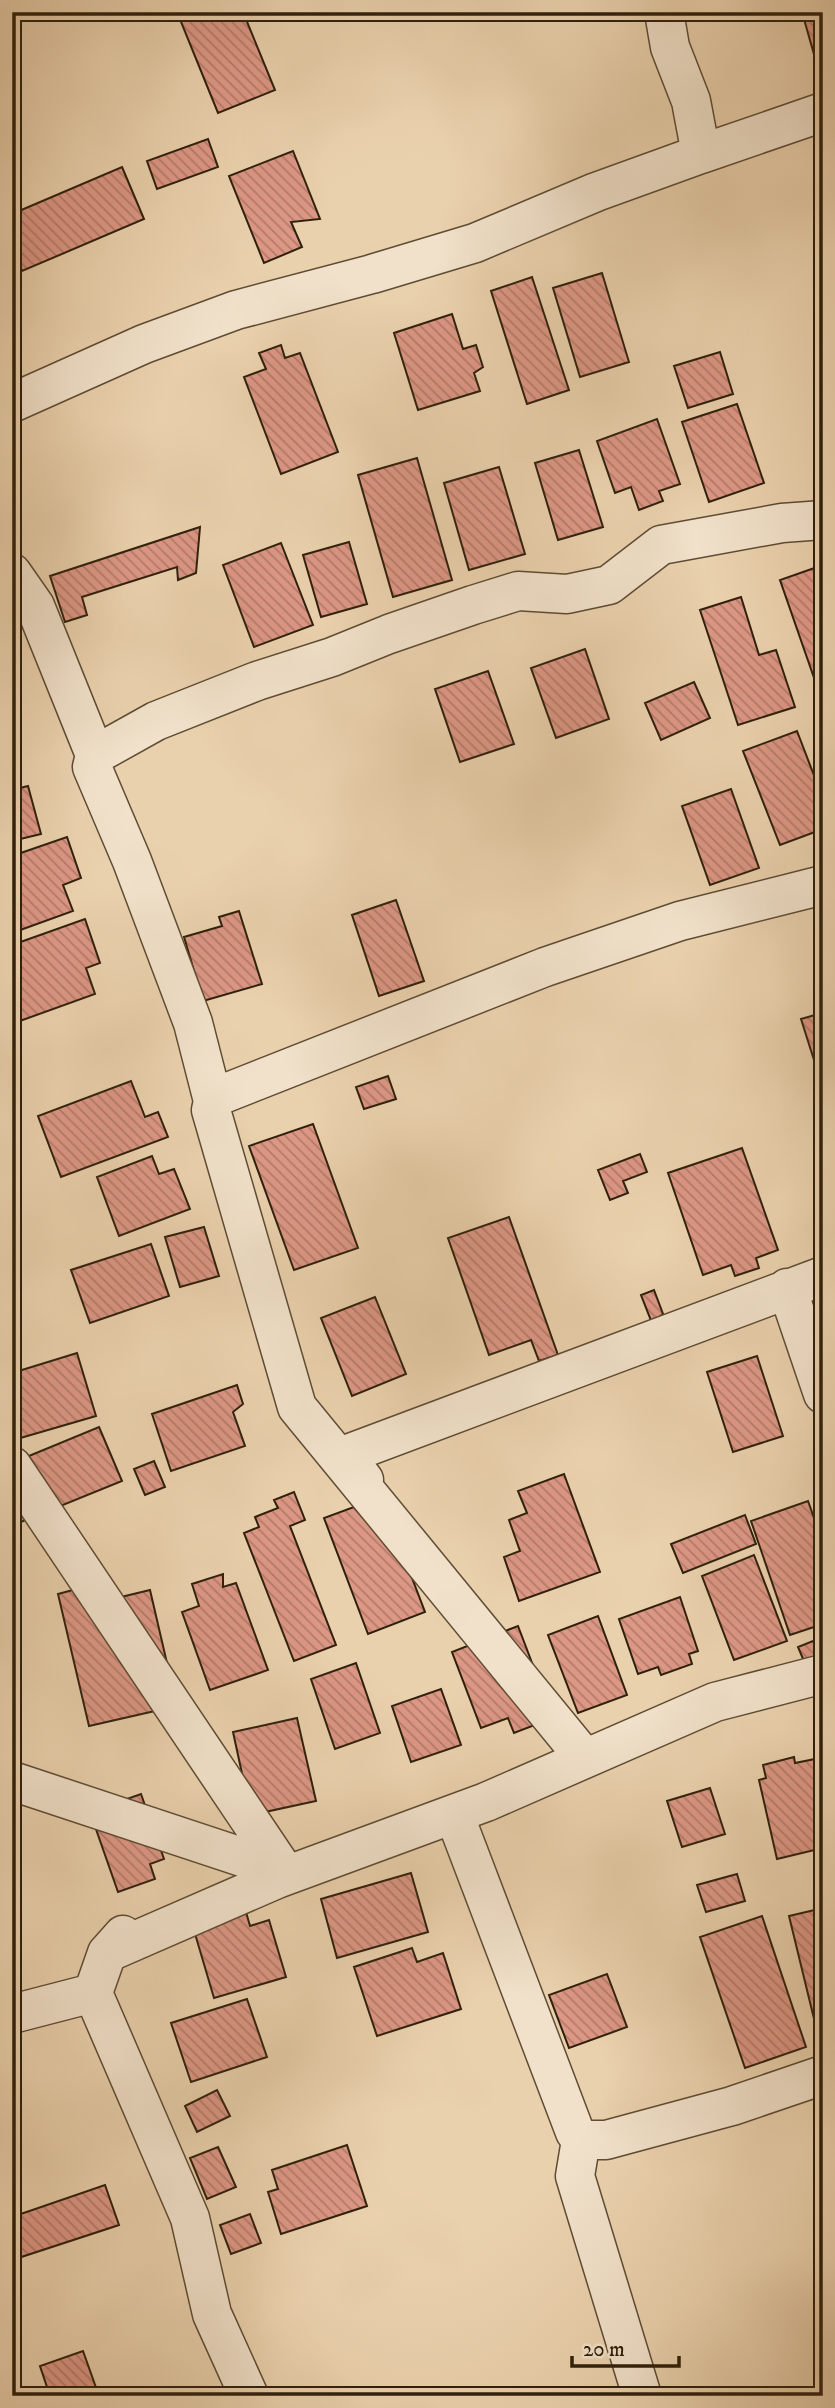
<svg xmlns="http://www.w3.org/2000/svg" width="835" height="2408" viewBox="0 0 835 2408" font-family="'IM FELL DW Pica',serif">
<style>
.building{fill:url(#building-back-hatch);stroke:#2f200c;stroke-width:2}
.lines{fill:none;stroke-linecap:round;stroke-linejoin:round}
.minor-casing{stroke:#5e4c34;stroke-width:41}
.minor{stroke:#f1e1ca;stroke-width:38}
</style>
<defs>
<pattern id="building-back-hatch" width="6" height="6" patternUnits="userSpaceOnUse" patternTransform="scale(1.75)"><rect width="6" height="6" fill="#dd9785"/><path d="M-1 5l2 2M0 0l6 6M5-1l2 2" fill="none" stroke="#b47b6b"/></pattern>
</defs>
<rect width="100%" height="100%" fill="#ead1ad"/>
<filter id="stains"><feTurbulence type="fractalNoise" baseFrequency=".00286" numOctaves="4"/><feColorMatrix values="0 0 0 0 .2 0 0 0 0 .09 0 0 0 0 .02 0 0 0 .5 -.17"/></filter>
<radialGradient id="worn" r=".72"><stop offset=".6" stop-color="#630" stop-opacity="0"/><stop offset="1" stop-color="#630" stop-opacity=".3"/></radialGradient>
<!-- building -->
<path class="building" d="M177 12H243L275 90 218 113Z
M802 12H823V71L819 72Z
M208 139 218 167 157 189 147 161Z
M293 151 320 219 291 222 302 247 264 263 229 176Z
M122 167 144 219 22 271 12 247V214Z
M602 273 629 362 580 377 553 288Z
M532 277 569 390 527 404 491 291Z
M452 314 463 349 476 345 483 367 474 373 480 391 418 410 394 333Z
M281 345 285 358 300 353 338 452 281 474 244 377 266 369 259 353Z
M720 352 733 394 688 408 674 366Z
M737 404 764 483 709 502 682 422Z
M657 419 680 484 659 491 663 501 639 510 631 487 615 493 597 441Z
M579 450 603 527 558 540 535 463Z
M417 458 452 580 393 597 358 475Z
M499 467 525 554 469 570 444 483Z
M200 527 196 573 178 580 177 567 82 597 87 615 65 622 50 576Z
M349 542 367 604 321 617 303 555Z
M281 543 313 625 254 647 223 565Z
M823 565V694L820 695 780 580Z
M741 597 759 655 776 650 795 707 738 725 700 610Z
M12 648 19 667 12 669Z
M585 649 609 719 556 738 531 668Z
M488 671 514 744 460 762 435 689Z
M694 682 710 718 661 740 645 703Z
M797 731 823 799V829L780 845 743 751Z
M28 786 41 834 12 841V790Z
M731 789 759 868 710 885 682 806Z
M67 837 81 878 63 885 73 911 12 933V856Z
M396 900 424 981 379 996 352 915Z
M239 911 262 984 203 1001 184 937 222 926 219 917Z
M85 919 100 963 86 968 95 994 17 1022 12 1009V945Z
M823 994V1078L820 1079 801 1019 822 1013 817 996Z
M388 1076 396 1099 364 1109 356 1087Z
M131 1081 145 1117 158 1112 168 1137 61 1177 38 1116Z
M313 1124 358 1248 294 1270 249 1146Z
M742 1148 778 1250 756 1258 759 1268 735 1276 731 1265 703 1275 668 1173Z
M640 1154 647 1172 623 1181 628 1193 610 1200 598 1170Z
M152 1156 159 1174 174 1169 190 1209 119 1236 97 1177Z
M509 1217 558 1355 539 1361 531 1340 489 1355 448 1238Z
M204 1227 219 1276 180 1287 165 1237Z
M151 1244 169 1296 90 1323 71 1270Z
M654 1290 663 1314 652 1323 641 1295Z
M375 1297 406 1374 352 1396 321 1318Z
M77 1353 96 1416 17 1439 12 1423V1373Z
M757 1356 783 1436 733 1452 707 1372Z
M237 1385 243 1404 233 1412 245 1446 171 1471 152 1414Z
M99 1427 122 1481 21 1522 12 1501V1463Z
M154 1461 165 1487 145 1495 134 1469Z
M564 1474 600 1572 519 1601 504 1557 520 1551 509 1520 527 1513 518 1491Z
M294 1492 305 1520 290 1526 336 1645 294 1661 244 1533 259 1527 255 1517 278 1508 274 1500Z
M381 1497 425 1612 368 1634 324 1518Z
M808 1501 823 1543V1624L790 1635 751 1521Z
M745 1515 756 1544 683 1573 671 1544Z
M754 1555 787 1641 734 1660 702 1576Z
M223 1574V1587L236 1583 268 1670 210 1690 182 1612 199 1606 192 1584Z
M84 1587 88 1605 150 1590 177 1706 89 1726 58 1594Z
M680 1597 698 1651 689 1654 692 1664 661 1675 658 1667 638 1674 619 1619Z
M598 1616 627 1695 578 1713 548 1635Z
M518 1626 553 1718 514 1733 508 1718 481 1728 452 1652Z
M823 1637V1659L806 1666 798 1647Z
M356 1663 380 1733 335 1749 311 1679Z
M441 1689 461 1745 411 1762 392 1706Z
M297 1718 316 1801 251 1815 233 1732Z
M794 1757 795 1763 815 1759 823 1791V1848L777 1859 759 1780 766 1778 763 1765Z
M710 1788 725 1834 682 1847 667 1801Z
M141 1794 164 1859 150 1864 155 1879 118 1892 90 1812Z
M411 1873 428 1932 337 1958 321 1899Z
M737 1874 745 1901 706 1912 697 1885Z
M823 1908V2025L816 2027 789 1916Z
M246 1912 250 1926 269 1920 286 1977 214 1998 193 1927Z
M762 1916 806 2047 745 2068 700 1937Z
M412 1948 417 1962 443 1953 461 2009 377 2036 354 1967Z
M607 1974 627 2027 569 2048 549 1995Z
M247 1999 267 2057 191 2082 171 2023Z
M217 2090 230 2116 197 2132 185 2106Z
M347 2145 367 2206 281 2234 268 2192 278 2189 272 2170Z
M218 2147 236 2187 207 2199 190 2158Z
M105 2185 119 2225 12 2260V2217Z
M250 2214 261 2243 231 2254 220 2225Z
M83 2351 99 2396H50L40 2366Z
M768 2389 770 2396H745Z"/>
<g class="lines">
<defs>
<path id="minor" d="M701 154 823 112
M12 403 144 344 236 310 372 274 475 243 596 192 701 154 691 101 670 47 664 12
M12 573 35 606 95 755
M213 1101 193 1023 132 861 92 767 95 755 156 721 257 681 332 657 389 634 473 605 518 591 567 594 609 585 661 545 782 523 823 520
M787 1288 823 1394
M12 1466 284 1871 12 1781
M364 1480 345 1455 823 1276
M583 1756 297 1407 211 1110 213 1101 218 1096 545 967 680 921 823 885
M454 1814 575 2132 581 2140H606L732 2106 823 2075
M107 1953 277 1879 486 1802 715 1702 823 1674
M93 1993 190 2218 212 2314 249 2396
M12 2014 93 1993 107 1953 123 1935
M581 2140 575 2176 642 2396"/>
</defs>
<!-- minor casing -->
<use href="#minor" class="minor-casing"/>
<!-- minor -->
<use href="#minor" class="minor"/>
</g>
<!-- margin -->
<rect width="835" height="2408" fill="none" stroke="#ead1ad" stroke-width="42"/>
<rect x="14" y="14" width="807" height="2380" fill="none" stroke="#2f200c" stroke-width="3.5"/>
<rect x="21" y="21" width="793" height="2366" fill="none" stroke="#2f200c" stroke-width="2"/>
<!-- scale -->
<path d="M572 2356v10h107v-10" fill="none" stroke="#2f200c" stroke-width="3.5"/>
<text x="583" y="2356" font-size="21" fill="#2f200c" stroke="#f1e1ca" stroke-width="5" paint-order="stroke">20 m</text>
<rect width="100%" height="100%" filter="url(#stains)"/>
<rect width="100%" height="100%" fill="url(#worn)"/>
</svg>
